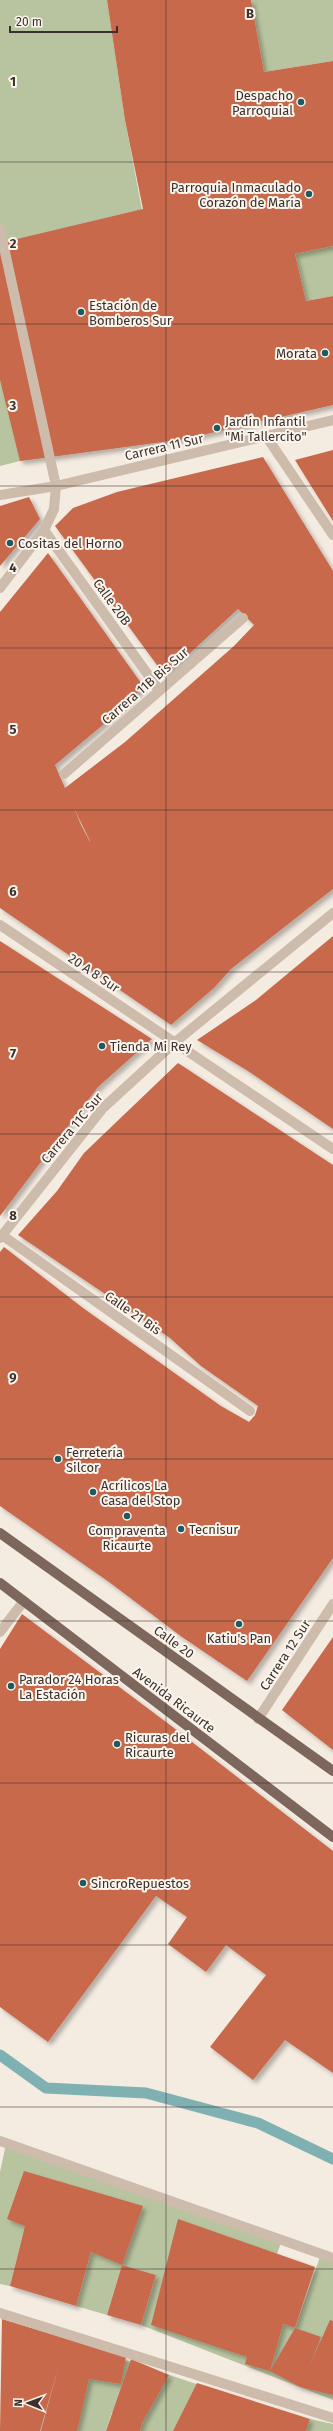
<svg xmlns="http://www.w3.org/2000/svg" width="333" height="2431" viewBox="0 0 333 2431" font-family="'Fira Sans',sans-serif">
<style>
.green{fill:#b8c4a0}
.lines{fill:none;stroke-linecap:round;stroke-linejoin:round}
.stream{stroke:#7fb0b2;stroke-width:11}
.building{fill:#c8694b;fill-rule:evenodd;filter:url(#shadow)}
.minor{stroke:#cdbbac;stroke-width:10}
.major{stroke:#7d675c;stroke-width:10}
.grid{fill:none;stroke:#3b302b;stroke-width:1;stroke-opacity:0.55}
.poi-dot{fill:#1f5a5e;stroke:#fbf5ee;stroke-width:1.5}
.labels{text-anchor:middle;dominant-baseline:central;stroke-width:4;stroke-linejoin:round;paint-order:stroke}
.poi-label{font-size:13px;fill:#3b302b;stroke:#fbf5ee;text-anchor:start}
.street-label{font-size:13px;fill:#3b302b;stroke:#fbf5ee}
.grid-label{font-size:13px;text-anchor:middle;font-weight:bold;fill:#3b302b;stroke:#fbf5ee;stroke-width:4;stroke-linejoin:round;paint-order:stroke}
</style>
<defs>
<filter id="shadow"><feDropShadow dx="3.5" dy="3.5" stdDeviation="2" flood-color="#0004"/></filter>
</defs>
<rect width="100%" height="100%" fill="#f4ebe1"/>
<!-- green -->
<path class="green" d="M0 0H107L125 120 185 439 20 461 0 466Z
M251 0H333V61L264 72Z
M333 246V296L306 301 295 254Z
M6 2144 282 2240 255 2314 295 2328 321 2254 333 2258V2400L141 2325 156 2275 122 2265 107 2315 76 2306 91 2252 23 2234 10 2286 0 2284V2172Z
M66 2340 220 2392 208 2431H140L143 2421 112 2412 106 2431H41Z
M310 2419 333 2424V2431H306Z"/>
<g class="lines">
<!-- stream -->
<path class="stream" d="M0 2055 46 2088 146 2093 258 2123 333 2159"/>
</g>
<!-- building -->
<path class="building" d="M107 0H251L264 72 333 61V246L295 254 306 301 333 296V405L185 439 20 461 0 380V243L143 209 125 120Z
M333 450V521L295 460Z
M263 457 333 571V889L231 969 214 988 171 1025 0 908V612L48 553 144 687 110 719 55 765 65 788 125 742 234 646 254 625 238 609 165 676 55 526 73 508 117 492ZM74 808 90 841V842L81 825Z
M29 497 40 519 0 566V506Z
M333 936V1129L248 1071 197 1040 256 1000Z
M0 941 152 1039 98 1087 0 1216Z
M178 1063 333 1165V1558L247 1681 182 1637 109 1582 0 1506V1252L4 1247 83 1308 221 1406 249 1422 255 1415 258 1406 201 1366 170 1338 18 1235 57 1191 84 1153Z
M22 1614 170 1725 333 1851V2073L285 2040 253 2080 210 2047 266 1975 226 1945 206 1972 168 1944 187 1917 156 1896 48 2042 0 2007V1649Z
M333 1637V1750L282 1710Z
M24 2171 143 2206 122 2265 156 2275 141 2325 107 2315 122 2265 91 2252 76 2306 10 2286 25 2226 7 2219Z
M178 2219 315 2267 295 2328 283 2324 270 2371 295 2328 321 2337 309 2367 330 2320 333 2321V2395L300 2387 270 2371 245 2364 247 2357 151 2325Z
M2 2319 126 2357 121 2384 89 2379 77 2431H41L60 2361 40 2431H0Z
M131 2359 169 2375 143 2421 140 2431H106Z
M197 2383 310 2419 306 2431H173Z"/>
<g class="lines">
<!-- minor -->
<path class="minor" d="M0 229 56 486 54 509 44 530 0 588
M266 436 333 535
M0 495 56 486 333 420
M44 530 159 690
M64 774 243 618
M0 925 333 1149
M2 1235 250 1411
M0 1238 103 1108 174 1043 333 913
M0 1632 24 1601
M258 1719 333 1604
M0 2141 333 2258
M0 2313 333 2418"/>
<!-- major -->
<path class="major" d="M0 1533 333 1771
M0 1583 333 1837"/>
</g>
<!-- grid -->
<path class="grid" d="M166 0V2431M0 162H333M0 324H333M0 486H333M0 648H333M0 810H333M0 972H333M0 1134H333M0 1297H333M0 1459H333M0 1621H333M0 1783H333M0 1945H333M0 2107H333M0 2269H333"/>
<!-- markers -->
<g class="poi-dot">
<circle cx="301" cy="102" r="4"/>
<circle cx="309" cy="194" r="4"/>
<circle cx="81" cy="312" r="4"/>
<circle cx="325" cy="353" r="4"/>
<circle cx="217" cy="428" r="4"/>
<circle cx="10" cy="543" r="4"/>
<circle cx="102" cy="1046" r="4"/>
<circle cx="58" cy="1459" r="4"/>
<circle cx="93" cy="1492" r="4"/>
<circle cx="127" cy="1516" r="4"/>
<circle cx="181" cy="1529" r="4"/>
<circle cx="239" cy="1624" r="4"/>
<circle cx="11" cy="1686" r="4"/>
<circle cx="117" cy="1744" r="4"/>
<circle cx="83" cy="1883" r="4"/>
</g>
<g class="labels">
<!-- poi labels -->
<g class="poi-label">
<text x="293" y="95" text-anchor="end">Despacho<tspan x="293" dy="15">Parroquial</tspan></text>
<text x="301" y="187" text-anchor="end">Parroquia Inmaculado<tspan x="301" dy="15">Corazón de María</tspan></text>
<text x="89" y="305">Estación de<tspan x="89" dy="15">Bomberos Sur</tspan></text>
<text x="317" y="353" text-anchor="end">Morata</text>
<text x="225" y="421">Jardín Infantil<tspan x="225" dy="15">"Mi Tallercito"</tspan></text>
<text x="18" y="543">Cositas del Horno</text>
<text x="110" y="1046">Tienda Mi Rey</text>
<text x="66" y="1452">Ferretería<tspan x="66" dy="15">Silcor</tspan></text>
<text x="101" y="1485">Acrílicos La<tspan x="101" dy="15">Casa del Stop</tspan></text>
<text x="189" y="1529">Tecnisur</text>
<text x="127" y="1530" text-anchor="middle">Compraventa<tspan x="127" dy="15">Ricaurte</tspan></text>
<text x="239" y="1638" text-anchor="middle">Katiu's Pan</text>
<text x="19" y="1679">Parador 24 Horas<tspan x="19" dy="15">La Estación</tspan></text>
<text x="125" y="1737">Ricuras del<tspan x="125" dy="15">Ricaurte</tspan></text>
<text x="91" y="1883">SincroRepuestos</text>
</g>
<!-- street labels -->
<g class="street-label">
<text transform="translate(164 447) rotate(-13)">Carrera 11 Sur</text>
<text transform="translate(112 602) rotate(54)">Calle 20B</text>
<text transform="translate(145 686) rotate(-41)">Carrera 11B Bis Sur</text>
<text transform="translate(94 973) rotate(34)">20 A 8 Sur</text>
<text transform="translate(72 1128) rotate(-50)">Carrera 11C Sur</text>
<text transform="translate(133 1313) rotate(35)">Calle 21 Bis</text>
<text transform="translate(174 1642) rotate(36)">Calle 20</text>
<text transform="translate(285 1655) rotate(-57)">Carrera 12 Sur</text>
<text transform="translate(174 1700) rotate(37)">Avenida Ricaurte</text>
</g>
</g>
<g class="grid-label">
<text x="250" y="18">B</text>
<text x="13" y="86">1</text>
<text x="13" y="248">2</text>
<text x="13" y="410">3</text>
<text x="13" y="572">4</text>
<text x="13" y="734">5</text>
<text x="13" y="896">6</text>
<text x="13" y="1058">7</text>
<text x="13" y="1220">8</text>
<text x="13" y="1382">9</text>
</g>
<!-- north arrow -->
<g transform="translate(28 2403) rotate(271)" stroke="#fbf5ee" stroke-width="3" paint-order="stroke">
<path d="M0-3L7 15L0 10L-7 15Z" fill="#3b302b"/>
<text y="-6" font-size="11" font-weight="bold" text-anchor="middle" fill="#3b302b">N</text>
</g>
<!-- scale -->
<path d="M10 26v6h107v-6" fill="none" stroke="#3b302b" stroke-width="2"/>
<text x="16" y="26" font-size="12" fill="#3b302b" stroke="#fbf5ee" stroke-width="3" paint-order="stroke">20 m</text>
</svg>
